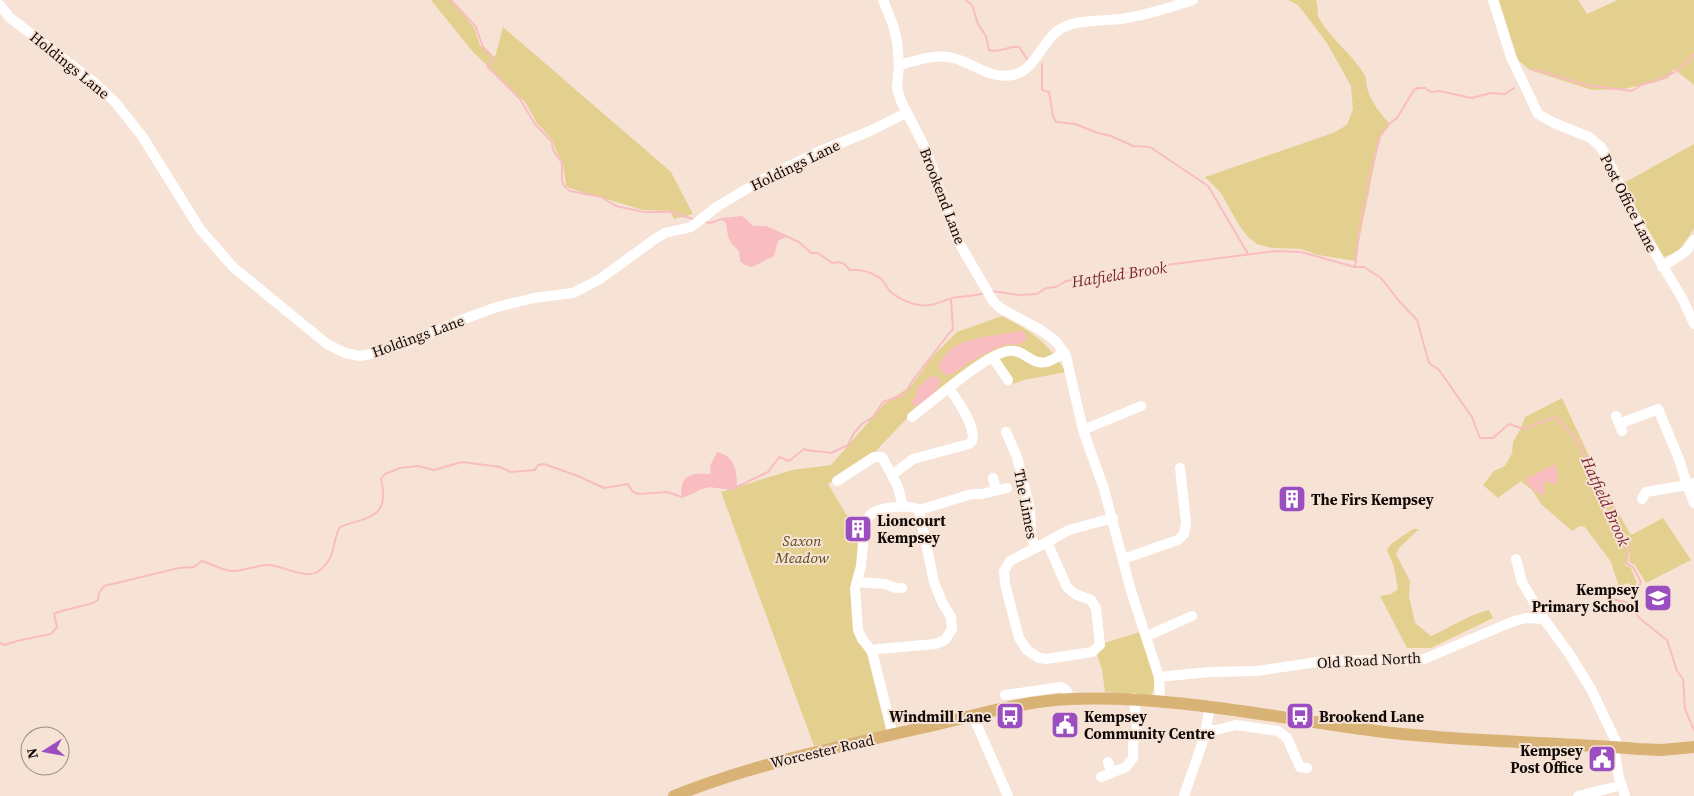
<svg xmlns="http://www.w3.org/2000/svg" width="1694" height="796" viewBox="0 0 1694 796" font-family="'Source Serif 4',serif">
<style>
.green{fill:#e4d08e}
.water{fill:#f9bcc1}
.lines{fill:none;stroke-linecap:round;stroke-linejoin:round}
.stream{stroke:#f9bcc1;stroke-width:2}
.minor{stroke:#fff;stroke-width:10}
.major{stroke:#d9b375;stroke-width:12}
.labels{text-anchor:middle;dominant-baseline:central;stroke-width:4;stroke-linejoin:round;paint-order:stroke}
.street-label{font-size:15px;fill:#110a07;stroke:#f7e3d6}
.poi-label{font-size:15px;font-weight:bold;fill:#110a07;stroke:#f7e3d6;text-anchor:start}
.park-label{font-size:15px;font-style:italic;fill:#5a4c19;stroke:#f7e3d6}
.water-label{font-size:16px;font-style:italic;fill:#7c2636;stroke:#f7e3d6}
</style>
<rect width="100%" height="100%" fill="#f7e3d6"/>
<!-- green -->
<path class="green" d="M431 0H452L475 29 480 45 495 57 503 27 671 172 693 214 674 219 670 211 643 210 572 189 566 186 563 163 555 149 553 141 537 123 525 102 473 52Z
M1288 0H1316C1319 6 1316 13 1319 18 1331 40 1353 54 1365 76 1367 80 1366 83 1367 87 1370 101 1380 113 1389 123L1380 136 1355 261 1318 255 1301 249 1272 248 1257 244 1248 237 1239 225 1221 193 1205 177 1333 133 1347 125 1353 109 1351 86 1327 43 1298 5Z
M1499 0H1578L1587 14 1618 0H1694V85L1674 69 1668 78 1653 83 1623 89 1592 90 1530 70 1518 60Z
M1694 144V229L1678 251 1664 257 1622 184Z
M1002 316C1033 332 1047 342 1066 372L1024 380 1013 384 995 355 910 415 873 454 828 484 846 514 859 524 857 639 867 654 886 730 814 746 721 492 792 470 831 465 884 404 911 386 933 356 957 332Z
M1562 398 1604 488 1631 535 1663 518 1691 560 1646 583 1635 565 1629 562 1630 551 1625 565 1631 568 1637 583 1634 587 1627 583 1619 587 1611 562 1585 527 1580 526 1572 531 1541 504 1533 491 1521 481 1498 498 1483 485 1494 471 1505 466 1512 453 1513 442 1520 430 1525 417Z
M1413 529H1419L1399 548 1396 554 1410 581 1409 596 1415 623 1431 636C1450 628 1469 614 1489 610L1493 618 1431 648H1407L1380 596 1391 594 1398 589 1394 567 1387 550 1391 544Z
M1140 632C1145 647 1161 681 1151 695L1105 692 1102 669 1097 655 1104 643Z"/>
<!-- water -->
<path class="water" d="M742 217 753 227H766L786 237 778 241 774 256 752 267 745 265 740 261 739 251 731 243 728 236 726 224 722 219Z
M1018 331H1023L1027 338C1021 348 1009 342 999 347 990 351 980 356 971 361 962 367 955 375 944 375L938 366C956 333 987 339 1018 331Z
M931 376 937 377 940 381C939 391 924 406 913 406L912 401 916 396 917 388Z
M717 452C735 456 737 471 737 486L732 489 709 486 682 497C678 475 693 472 711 474L710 466Z
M1555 464 1558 479 1556 484H1551L1549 481 1544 483 1545 495C1537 494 1528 487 1526 479Z"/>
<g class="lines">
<!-- stream -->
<path class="stream" d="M451 0 476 27 483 47 491 55 493 60 487 66 520 99 535 124 552 142 553 150 562 163V181L564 186 570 191 601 197 616 206 644 212H670L693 219
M965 0 972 5 978 24 986 36 989 50C1000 54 1008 45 1019 47L1027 59
M1042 64V90L1049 92 1053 116 1056 122 1075 124 1098 133 1111 136 1133 146 1150 147 1208 186 1248 254
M1533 69 1586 85 1632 91 1641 85 1656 81 1675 72 1687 62 1694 54
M704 222 710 223 722 219 742 217 753 227H766L799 242 811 253H818L832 263C842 261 844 263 850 270 860 269 876 273 883 281 886 285 888 290 892 293 899 299 911 304 920 305 933 308 946 298 958 297 968 296 975 296 985 293
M1355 267 1362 210 1368 192 1367 187 1380 137 1390 123 1397 118 1414 90 1418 88H1425L1431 92 1439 91 1472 98 1491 93 1505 94 1514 88
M991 291 1019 295 1037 294 1046 288 1056 287 1066 281 1131 272 1158 266 1276 251 1301 252 1355 267H1364L1381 278 1399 301 1417 320 1429 363 1439 370 1472 417 1480 438H1493L1509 424 1524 429 1552 418H1557L1576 439 1584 455 1597 473 1602 493 1614 510 1612 517 1623 541 1628 543 1627 564 1633 567 1641 582 1637 589 1626 586 1610 594 1612 599 1629 603 1639 618 1667 640 1677 671 1683 679 1685 709 1694 730
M702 488 709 486 732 489 768 472 779 457 789 461 804 449C814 453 822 450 831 453L848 445 854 433 862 424 873 417 883 402 905 394C910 383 916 377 923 367 934 354 942 341 953 329L951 300
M0 643 4 645 21 640 51 634 57 627 54 614 58 612 93 603 98 600 99 593 104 586 179 568 194 567 202 561C212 564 222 570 232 571 244 572 257 564 270 565 284 566 305 580 319 571 337 557 331 543 340 527 370 516 390 518 381 479L385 474 400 468 418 466 434 470 462 462 500 467 511 472 535 470 538 465 544 464 578 476 604 488 628 484 632 491 638 494 667 492 682 497 696 491"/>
<!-- minor -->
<path class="minor" d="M883 0 893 25 897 41 899 65 897 88 901 101 927 152 955 236 993 301 1000 308 1039 329 1053 339 1058 344 1066 356 1083 430 1104 489 1131 591 1159 677 1160 701
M1493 0 1511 57 1538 114 1554 123 1589 137 1600 146 1605 154 1640 228 1682 298 1694 324
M0 5 9 17 95 83 115 102 142 136 200 229 233 267 327 344 345 353 360 356 371 354 408 343 464 319 497 307 534 298 573 293 600 279 655 239 665 233 691 227 718 206 767 177 818 152 870 131 906 113
M899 65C914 61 932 55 947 57 970 59 988 80 1012 75 1036 71 1041 41 1060 29 1079 18 1106 22 1127 18 1149 14 1172 7 1193 0
M1662 267 1686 251 1694 240
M993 358 1008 380
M1616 416 1622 431
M912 417C932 402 986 354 1008 351 1024 348 1031 366 1047 362 1053 360 1059 356 1065 353
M1619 424 1658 409 1679 459 1687 485 1646 492 1642 499
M1083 430 1141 406
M1006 432 1017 457 1030 509 1031 537 1036 548
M892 475 913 459 969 444 972 441C977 427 957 400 949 388
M993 478 996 490
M837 481 874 457H882L898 487 903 507
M1694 483 1687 485 1694 503
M1047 542 1010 561 1004 571 1005 584 1019 638 1027 650 1039 658 1046 659 1092 652 1100 645 1096 608 1091 600 1075 594 1067 587 1047 542 1069 530 1113 518
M1123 559 1178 540 1184 534 1186 523 1180 468
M1516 559 1522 582 1544 619
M857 582 885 584 896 588H902
M1147 636 1192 616
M872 651 878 649 935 644 945 640 952 629 951 617 942 602 934 582 919 510
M1159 677 1209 672 1257 671 1331 660 1402 661 1424 659 1514 621 1526 618 1544 619 1570 655 1591 689 1619 748
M1005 695 1061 687C1067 689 1068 693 1069 699
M973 716 1008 796
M1206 729 1216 730 1236 725 1278 731 1287 738 1300 767 1307 768
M893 735 872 651 862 639 858 630 855 588 861 566 865 521C868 518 870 514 874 512 883 507 911 504 919 510L972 494H982L1007 488
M1614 748 1619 778 1625 796
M1108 762 1112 773
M1101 777 1126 767 1133 758V744L1137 728 1134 698
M1184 796 1204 738 1210 707
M1578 796 1622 785"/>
<!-- major -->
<path class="major" d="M674 796C754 764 838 747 921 728 970 717 1020 701 1071 699 1176 695 1280 719 1384 732 1469 742 1554 742 1639 749L1662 750 1694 747"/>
</g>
<!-- icons -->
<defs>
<symbol id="building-square" viewBox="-11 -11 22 22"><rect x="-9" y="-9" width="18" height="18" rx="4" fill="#9b4ebf" stroke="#f7e3d6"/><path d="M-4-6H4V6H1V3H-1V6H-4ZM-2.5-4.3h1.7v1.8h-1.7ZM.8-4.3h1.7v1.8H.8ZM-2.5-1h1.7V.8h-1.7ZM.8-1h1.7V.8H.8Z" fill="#fff"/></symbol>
<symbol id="school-square" viewBox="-11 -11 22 22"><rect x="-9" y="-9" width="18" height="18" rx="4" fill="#9b4ebf" stroke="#f7e3d6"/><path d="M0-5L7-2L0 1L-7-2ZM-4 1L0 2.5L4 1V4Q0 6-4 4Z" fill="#fff"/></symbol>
<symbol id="bus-square" viewBox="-11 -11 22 22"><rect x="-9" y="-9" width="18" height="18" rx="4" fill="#9b4ebf" stroke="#f7e3d6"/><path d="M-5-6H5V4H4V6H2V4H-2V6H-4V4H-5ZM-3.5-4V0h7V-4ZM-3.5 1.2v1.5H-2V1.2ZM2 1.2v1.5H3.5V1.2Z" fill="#fff"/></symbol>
<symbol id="civic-square" viewBox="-11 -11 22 22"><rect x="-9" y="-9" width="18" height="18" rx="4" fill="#9b4ebf" stroke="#f7e3d6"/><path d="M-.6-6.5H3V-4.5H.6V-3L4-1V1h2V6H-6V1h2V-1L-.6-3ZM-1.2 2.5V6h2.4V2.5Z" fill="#fff"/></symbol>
</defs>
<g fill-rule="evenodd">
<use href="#building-square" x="1276" y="483" width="32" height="32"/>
<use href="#building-square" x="842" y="513" width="32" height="32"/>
<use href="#school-square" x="1642" y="582" width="32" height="32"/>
<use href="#bus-square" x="994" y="700" width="32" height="32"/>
<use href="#bus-square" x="1284" y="700" width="32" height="32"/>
<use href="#civic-square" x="1049" y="709" width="32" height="32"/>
<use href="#civic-square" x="1586" y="743" width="32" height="32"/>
</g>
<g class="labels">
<!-- street labels -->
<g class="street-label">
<text transform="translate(70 65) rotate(39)">Holdings Lane</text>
<text transform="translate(795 165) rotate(-26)">Holdings Lane</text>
<text transform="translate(943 196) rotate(69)">Brookend Lane</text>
<text transform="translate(1629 203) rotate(63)">Post Office Lane</text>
<text transform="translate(418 336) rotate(-20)">Holdings Lane</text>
<text transform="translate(1026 504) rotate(79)">The Limes</text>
<text transform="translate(1369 660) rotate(-3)">Old Road North</text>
<text transform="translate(822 751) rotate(-13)">Worcester Road</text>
</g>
<!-- poi labels -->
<g class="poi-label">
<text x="1311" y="499">The Firs Kempsey</text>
<text x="877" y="520">Lioncourt<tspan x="877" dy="17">Kempsey</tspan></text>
<text x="1639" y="589" text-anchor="end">Kempsey<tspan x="1639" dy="17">Primary School</tspan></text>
<text x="991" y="716" text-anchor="end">Windmill Lane</text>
<text x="1084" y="716">Kempsey<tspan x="1084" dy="17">Community Centre</tspan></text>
<text x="1319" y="716">Brookend Lane</text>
<text x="1583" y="750" text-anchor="end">Kempsey<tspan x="1583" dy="17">Post Office</tspan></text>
</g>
<!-- park labels -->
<g class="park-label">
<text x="802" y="540">Saxon<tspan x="802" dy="17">Meadow</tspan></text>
</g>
<!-- water labels -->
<g class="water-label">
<text transform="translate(1119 274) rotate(-9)">Hatfield Brook</text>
<text transform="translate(1606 501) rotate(66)">Hatfield Brook</text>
</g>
</g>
<!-- north arrow -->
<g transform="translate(45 751) rotate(259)"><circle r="24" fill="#f7e3d6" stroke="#9b8c83"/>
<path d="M0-4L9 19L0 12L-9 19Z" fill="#9b4ebf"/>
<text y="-8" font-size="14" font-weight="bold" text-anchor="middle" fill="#110a07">N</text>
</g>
</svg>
